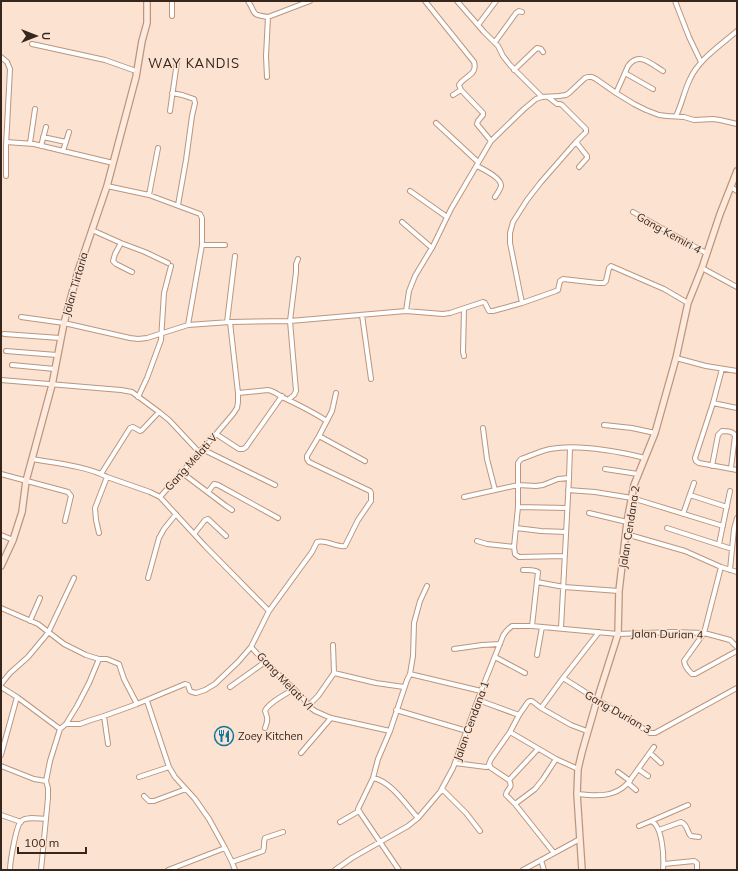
<svg xmlns="http://www.w3.org/2000/svg" width="738" height="871" viewBox="0 0 738 871" font-family="Mulish,sans-serif">
<style>
.lines{fill:none;stroke-linecap:round;stroke-linejoin:round}
.street-casing{stroke:#bd957c;stroke-width:6}
.secondary-casing{stroke:#bd957c;stroke-width:8}
.street{stroke:#fff;stroke-width:4}
.secondary{stroke:#feeadd;stroke-width:5.5}
.labels{text-anchor:middle;dominant-baseline:central;stroke-width:3;stroke-linejoin:round;paint-order:stroke}
.street-label{font-size:11px;fill:#36261c;stroke:#fbe2d1}
.poi-label{font-size:11px;fill:#36261c;stroke:#fbe2d1;text-anchor:start}
.quarter-label{font-size:13px;letter-spacing:1px;fill:#36261c;stroke:#fbe2d1}
</style>
<rect width="100%" height="100%" fill="#fbe2d1"/>
<g class="lines">
<defs>
<path id="street" d="M172 1V16
M248 1C257 15 250 14 268 17L266 56 267 77
M425 1 474 62C478 75 464 76 459 85L461 90
M457 1 484 32 498 46 503 56 510 65 542 97
M675 1 689 37 701 62
M268 17 310 1
M478 25 496 1
M495 42 516 13 519 11 522 12
M32 44 105 60 136 71
M1 57 7 62 10 69 6 146V176
M514 70 537 48 541 49 543 52
M625 73 653 89
M172 93C180 94 187 96 194 99L195 103 192 116 186 160 178 205
M616 93 628 66C639 51 651 64 663 71
M453 95 461 90 483 113V115L478 121 477 124 491 141
M548 97 557 104H560L562 105 586 129V132L576 142
M170 111 177 62
M676 116C682 104 684 91 690 79 699 59 721 45 737 31
M436 123 478 162
M43 137 66 142
M6 142 34 144 113 163
M30 143 35 109
M41 146 46 127
M63 151 69 132
M477 166C483 169 502 178 501 186 500 190 497 194 495 197
M107 186 149 195 200 214 202 218V245L188 325
M731 187 737 191
M410 191 447 217
M149 195 158 148
M633 212 706 253
M402 222 432 248
M92 230 121 243 145 252 168 263
M121 243 115 254 113 261 116 264 132 272
M202 245H225
M702 268 737 287
M522 303 510 243V233L513 222 527 200 541 182 576 142 587 156V158L579 167
M464 309 463 352 464 356
M406 311 443 314 450 313 483 302 485 303 489 311H493L522 303 556 291 558 290 560 281 563 279 598 283H604L606 281 609 268 611 266 664 289 688 303
M362 315 371 379
M21 317 64 323 130 338 138 339 147 338 188 325 230 322 290 321 406 311 409 291 415 276 433 246 451 209 491 141 524 109 536 99 542 97 559 96 566 95 569 93 585 78 588 77H592L596 79 616 93 634 104 646 110 659 115 667 116 684 117 694 120 713 119 720 120 737 124
M227 322 235 256
M4 334 60 338
M6 351 57 355
M676 358 706 366 737 371
M12 365 55 369
M722 369 713 403 695 458 696 461 699 463 737 470
M1 380 121 390 132 392 159 412 169 420 199 452
M238 393 268 390C274 391 277 394 282 397 297 404 313 412 327 421
M138 397 147 378 161 340 164 293 171 266
M289 399 294 395 296 391 290 321 296 272V264L298 259
M713 403 737 408
M604 425 632 428 655 433
M483 428 487 459 495 490
M216 434 239 449H243L246 447 282 396
M319 436 365 461
M202 449 275 485
M32 459C54 463 87 466 107 477L150 492 160 497 216 434 233 414 237 408 238 402V393L230 322
M712 466 718 435 722 431C727 431 734 431 735 436L731 468
M605 469 638 474
M181 472 226 506 232 510
M1 474 68 492 71 496 65 521
M101 474 130 428 133 427 140 431 142 430 159 412
M568 490 595 492 632 498 723 526
M208 492 214 484 218 485 278 518
M690 495 727 507
M160 497 205 546 269 611
M464 497 518 485 536 486 543 485 558 479 569 478
M518 507 567 508
M589 513 627 522
M683 514 694 483
M516 528 541 531 566 532
M667 528 732 549
M99 533 96 520 95 508 107 477
M194 534 205 520 208 519 226 536
M626 534 685 551 721 567 737 572
M1 535 13 540
M477 541 487 544 514 547
M719 544 730 491
M565 556 519 557 515 554 514 547 518 507V463L521 459C530 456 540 451 550 449 579 444 616 451 645 458
M721 567 704 633 684 661C685 667 688 670 692 674H695L737 651
M523 570C528 570 534 569 538 572L532 626
M730 570 734 529 737 518
M148 578 159 538 164 529 176 514
M537 582 564 587 619 591
M1 608 38 624 64 644 86 655 99 659H107L119 664 124 679 137 704
M30 621 40 598
M561 628 569 478 570 448
M251 647 265 662 294 689 303 698 311 708 315 711 331 718 390 731
M454 649 482 645 500 644
M537 655 542 627
M495 657 525 673
M334 673 376 683 404 687
M410 674 413 656 414 623 420 601 427 586
M563 678 647 731 650 733H655L737 688
M1 684 10 673 28 657 48 633 74 578
M1 687 17 697 60 729
M230 687 265 662
M478 700 519 715
M147 701 169 767 175 777 195 799 209 819 225 848 232 862 235 870
M309 705 318 696 334 673 333 645
M541 708 571 725 587 731
M396 710 467 731
M104 716 108 744
M66 724H80L91 720 104 716 137 704 185 684 188 685 190 691 192 692 196 693 205 690 215 684 238 662 251 647 269 611 312 552 317 542C327 539 336 548 345 546L358 520 371 501V493L370 491 309 462 307 459V456L319 436 332 411 336 393
M265 728C268 720 268 719 265 711 268 703 286 694 294 689
M510 732 556 759 578 769
M538 749 509 780C514 789 506 788 506 795L515 804 535 789 543 779 556 759
M301 753 331 718
M650 753 661 763
M1 755 17 697
M455 763 486 767 490 766
M1 766 34 779 46 781
M638 769 648 776
M618 772 630 781
M139 777 169 767
M373 778C391 781 406 805 418 818
M509 780 491 768 489 764 491 759 510 732 519 715 528 702 530 701H532L541 708 563 678 599 632
M628 783 636 790
M442 789 466 813 480 831
M577 794C596 796 614 798 628 783L654 747
M144 796 149 801H154L186 789
M515 804 554 853
M1 815 21 822
M651 821 688 805
M340 822 359 811
M639 826 651 821C663 826 664 858 663 870
M659 830 681 822C687 824 687 831 690 835L691 836 699 837
M541 860 544 870
M232 862 263 851C265 847 263 843 265 838L283 832
M664 864 694 861 697 863V870
M10 870C10 862 16 826 21 821 27 816 39 819 46 819
M41 870 48 798V788L46 781 50 761 60 729 66 724 77 706 89 683 99 659
M168 870 225 848
M335 870 352 858 408 826 418 818 440 792 453 768 481 691 503 636C505 632 508 629 512 626H532L618 634 672 632 704 633 730 640 737 647
M399 870 361 814 358 809 373 778 378 759 390 731 407 680 410 674 481 691
M523 870 580 839"/>
<path id="secondary" d="M1 566 13 540 22 512 26 481 52 385 64 323 78 271 107 186 136 77 142 41 147 23V1
M582 870 577 794 578 769 582 752 597 700 618 634 619 591 627 522 634 485 655 433 676 358 688 303 702 268 720 214 737 171"/>
</defs>
<!-- street casing -->
<use href="#street" class="street-casing"/>
<!-- secondary casing -->
<use href="#secondary" class="secondary-casing"/>
<!-- street -->
<use href="#street" class="street"/>
<!-- secondary -->
<use href="#secondary" class="secondary"/>
</g>
<!-- icons -->
<defs>
<symbol id="restaurant-ring" viewBox="-11 -11 22 22"><circle r="9.5" fill="#fbe2d1" stroke="#1075a1" stroke-width="1.5"/><path d="M-5-6h1v4h1v-4h1v4h1v-4h1v5L-1.5 .5V6h-2V.5L-5-1ZM5-6V6H3V1.5H1.5Q1.5-4 5-6Z" fill="#1075a1"/></symbol>
</defs>
<g fill-rule="evenodd">
<use href="#restaurant-ring" x="213" y="725" width="22" height="22"/>
</g>
<g class="labels">
<!-- street labels -->
<g class="street-label">
<text transform="translate(669 233) rotate(29)">Gang Kemiri 4</text>
<text transform="translate(75 284) rotate(-74)">Jalan Tirtaria</text>
<text transform="translate(191 462) rotate(-48)">Gang Melati V</text>
<text transform="translate(629 527) rotate(-81)">Jalan Cendana 2</text>
<text transform="translate(667 634) rotate(1)">Jalan Durian 4</text>
<text transform="translate(285 681) rotate(46)">Gang Melati VI</text>
<text transform="translate(618 712) rotate(30)">Gang Durian 3</text>
<text transform="translate(471 721) rotate(-70)">Jalan Cendana 1</text>
</g>
<!-- poi labels -->
<g class="poi-label">
<text x="238" y="736">Zoey Kitchen</text>
</g>
<!-- quarter labels -->
<g class="quarter-label">
<text x="194" y="63">WAY KANDIS</text>
</g>
</g>
<!-- border -->
<rect width="738" height="871" fill="none" stroke="#36261c" stroke-width="4"/>
<!-- north arrow -->
<g transform="translate(36 36) rotate(90)" stroke="#fbe2d1" stroke-width="3" paint-order="stroke">
<path d="M0-3L7 15L0 10L-7 15Z" fill="#36261c"/>
<text y="-6" font-size="11" font-weight="bold" text-anchor="middle" fill="#36261c">U</text>
</g>
<!-- scale -->
<path d="M18 847v6h68v-6" fill="none" stroke="#36261c" stroke-width="2"/>
<text x="24" y="847" font-size="12" fill="#36261c" stroke="#fbe2d1" stroke-width="3" paint-order="stroke">100 m</text>
</svg>
